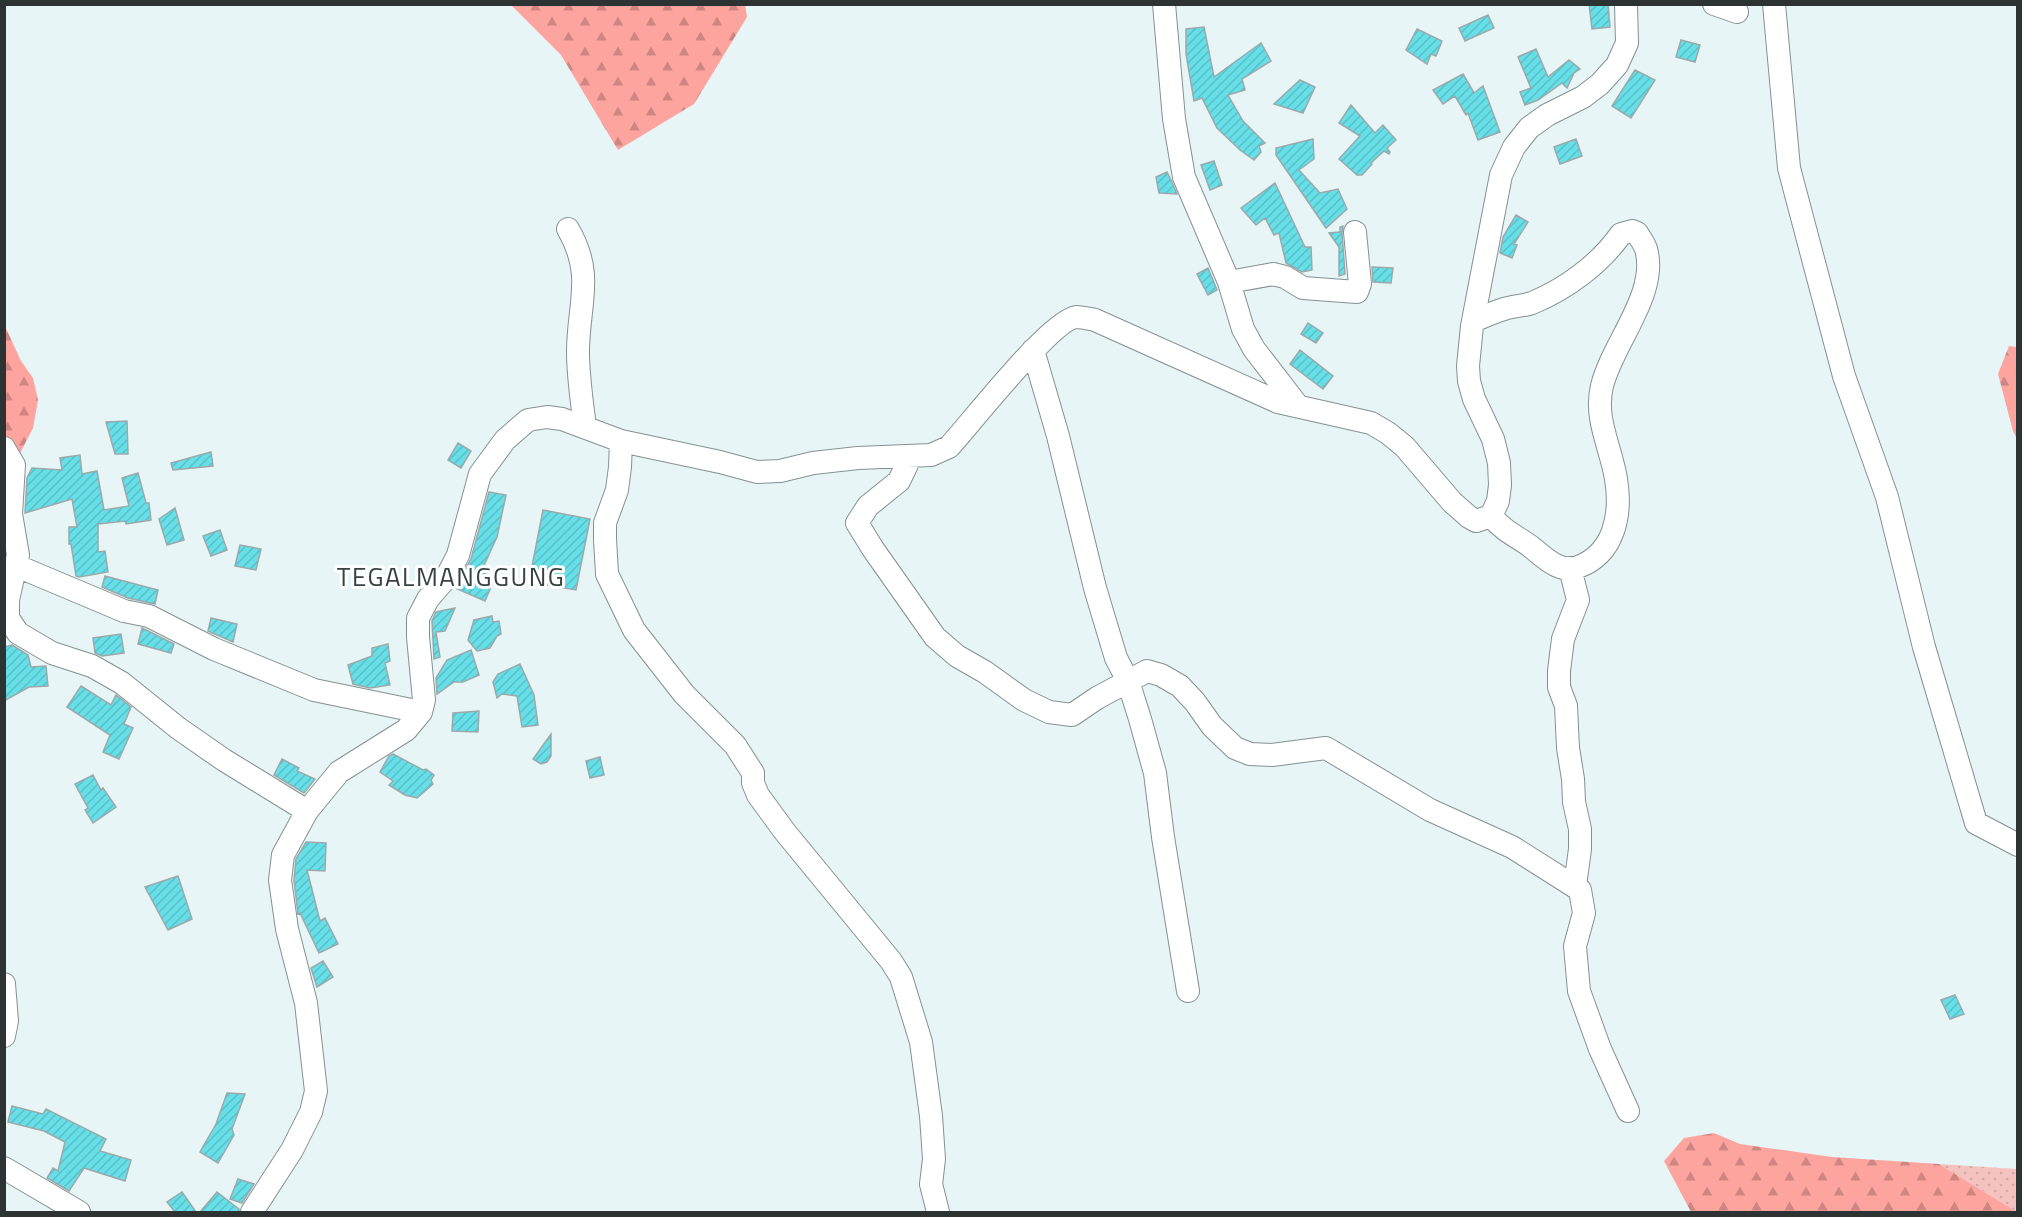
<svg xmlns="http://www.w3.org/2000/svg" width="2022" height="1217" viewBox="0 0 2022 1217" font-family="'Titillium Web',sans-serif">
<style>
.grass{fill:url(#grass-dots)}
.forest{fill:url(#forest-firs)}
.building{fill:url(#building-hatch);stroke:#9ca9aa;stroke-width:1.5}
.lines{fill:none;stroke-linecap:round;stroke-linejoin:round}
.minor-casing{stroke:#849192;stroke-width:24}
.minor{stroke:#fff;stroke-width:22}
.labels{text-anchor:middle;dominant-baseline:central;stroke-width:6;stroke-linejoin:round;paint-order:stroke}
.quarter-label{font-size:26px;letter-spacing:1.5px;fill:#374243;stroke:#fff}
</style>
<defs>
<pattern id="grass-dots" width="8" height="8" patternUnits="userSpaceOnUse" patternTransform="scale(1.5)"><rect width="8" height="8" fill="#f5c3bf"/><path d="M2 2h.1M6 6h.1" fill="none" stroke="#d2a8a5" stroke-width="1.8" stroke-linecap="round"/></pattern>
<pattern id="forest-firs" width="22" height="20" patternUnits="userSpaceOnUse" patternTransform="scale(1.5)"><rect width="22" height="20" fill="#fea49f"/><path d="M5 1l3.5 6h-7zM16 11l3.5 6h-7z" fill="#ce8682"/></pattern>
<pattern id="building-hatch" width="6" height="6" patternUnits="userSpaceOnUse" patternTransform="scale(1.5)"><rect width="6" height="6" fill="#67dfe8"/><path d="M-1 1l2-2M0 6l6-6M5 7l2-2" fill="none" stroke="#5ac0c7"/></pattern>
</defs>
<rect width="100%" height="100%" fill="#e7f5f6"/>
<!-- grass -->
<path class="grass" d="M1939 1164 2017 1169V1212Z"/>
<!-- forest -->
<path class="forest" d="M511 5H745L747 17 694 104 618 150 561 55Z
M4 324 21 361 33 378 38 400 33 428 14 465 4 495Z
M2009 346 2017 347V439L2013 431 1998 374Z
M1714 1133 1740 1144 1832 1157 1939 1164 2017 1212H1691L1664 1161 1684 1138Z"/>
<!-- building -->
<path class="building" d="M1589 4H1608L1610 27 1592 29Z
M1488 15 1494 28 1465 41 1459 28Z
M1204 27 1214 77 1261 43 1271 61 1242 79 1245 90 1228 95 1243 121 1265 143 1259 146 1261 152 1254 160 1240 150 1217 128 1202 98 1194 101 1186 54V29Z
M1417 29 1442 41 1436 56 1431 54 1427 64 1406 50Z
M1681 40 1700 45 1695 62 1676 57Z
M1536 49 1548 77 1569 60 1580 69 1574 73 1567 88 1562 83 1538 100 1525 105 1520 92 1531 88 1518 57Z
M1635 70 1655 80 1631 118 1612 106Z
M1463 74 1474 93 1483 86 1500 132 1478 140 1468 113 1466 115 1455 96 1443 104 1433 90Z
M1300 80 1315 87 1303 113 1274 104Z
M1351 105 1375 133 1383 125 1396 140 1387 148 1390 152 1389 154 1384 151 1371 163 1372 164 1362 175H1357L1339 159 1360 136 1339 123Z
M1313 139 1314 159 1299 170 1320 193 1338 189 1347 209 1326 228 1276 155V148Z
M1576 139 1582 156 1560 164 1554 147Z
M1214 161 1222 185 1210 190 1201 165Z
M1167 172 1171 180 1177 194 1159 193 1156 177Z
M1275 183 1305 247H1311L1312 270 1302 272 1286 263 1279 233 1274 235 1265 218 1256 225 1241 208Z
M1516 215 1528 222 1514 244 1517 245 1512 258 1500 253 1503 237Z
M1343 226 1342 233 1345 274 1339 276V247L1329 233 1340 232V227Z
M1372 267 1393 268 1391 283 1373 282Z
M1208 268 1217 290 1208 295 1197 274Z
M1308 323 1323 333 1316 343 1301 334Z
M1300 350 1333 376 1323 389 1290 364Z
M127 421 128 454H115L106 422Z
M458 443 471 451 461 468 448 460Z
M211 452 213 466 173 470 171 463Z
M80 455 82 474 97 471 104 510 129 506 122 478 138 473 146 503H149L151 520 126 524 125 521 98 524V552L105 551 108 572 79 577 76 576 71 544H69V527H77L72 499 25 513 27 478 32 468 62 470 60 458Z
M489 492 506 495 497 537 481 572 495 578 485 601 455 588 471 559Z
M175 508 184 540 167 545 159 519Z
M543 510 590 519 576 590 529 582Z
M220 530 227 550 211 556 203 536Z
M240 545 261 549 256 570 235 566Z
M105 576 158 590 155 604 128 598 102 587Z
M455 608 445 631 436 632 440 657 434 659 432 621 436 612Z
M492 616 493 622 499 621 501 634 497 636 490 648 477 651 468 640 474 620Z
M211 618 237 624 233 642 208 631Z
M142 628 174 644 171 653 138 644Z
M121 634 124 653 102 656 95 653 93 638Z
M388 644 390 661 385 663 390 685 370 688 353 684 348 665 372 656V648Z
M12 645 28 655 31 667 46 666 48 686 29 687 4 701V647Z
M471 650 479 675 463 682H454L437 694 436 678 447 660Z
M520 664 534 695 538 725 522 727 517 696 502 694 497 698 493 682 498 674Z
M81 686 111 705 116 695 131 707 124 724 133 728 119 759 103 752 110 735 67 707Z
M479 711 478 732 452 731 453 713Z
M551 734V756L547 762 541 764 533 759Z
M393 754 423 770 426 769 434 775 431 780 433 784 417 798 405 795 389 785 393 781 380 772 389 756Z
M600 757 604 775 590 778 586 761Z
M282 759 299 768 297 771 315 779 304 793 274 775Z
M93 775 101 790 103 788 116 807 93 823 85 810 88 808 75 784Z
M306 842 326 843 325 871 307 870 320 921 325 918 338 944 319 953 300 913 298 914 294 880 296 859Z
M178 876 192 919 168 930 145 887Z
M323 961 333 977 317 987 311 968Z
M1955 995 1964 1014 1950 1019 1941 1000Z
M227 1093 245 1094 232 1129 234 1135 218 1163 200 1152 216 1124Z
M12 1106 43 1114 46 1109 106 1139 100 1151 131 1160 125 1181 84 1168 69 1191 47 1178 53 1168 58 1171 65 1142 44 1131 8 1122Z
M238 1179 254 1184 242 1203 230 1199Z
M182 1192 196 1212H175L167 1202Z
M217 1192 239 1209V1212H200Z"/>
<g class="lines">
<defs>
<path id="minor" d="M1164 4 1174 119 1184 177 1229 282 1243 329 1254 349 1298 406
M1714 4 1737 12
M1774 4 1789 168 1844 376 1887 497 1924 647 1976 823 2018 845
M568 229C595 275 578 304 578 352 578 377 582 402 585 427
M1229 282 1273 274 1285 277 1303 288 1357 292 1360 284 1355 232
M1473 321C1483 317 1494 312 1504 309 1513 306 1523 306 1532 303 1566 289 1600 264 1621 234L1632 231 1637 233C1640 238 1644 243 1646 249 1659 293 1612 344 1602 386 1594 419 1611 447 1616 479 1622 515 1614 554 1578 567 1559 574 1543 556 1530 546 1513 534 1505 532 1491 516
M1033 350 1058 436 1095 588 1116 658 1128 681 1140 719 1155 773 1163 837 1188 991
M621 441 620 467 617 490 605 523V539L607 574 634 630 684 694 735 745 753 773V783L758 795 785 832 891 961 901 977 921 1042 931 1116 934 1159 931 1184 938 1212
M4 448 14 465 11 514 18 555 8 600V618L18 633 52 653 92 666 122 683 178 728 224 760 307 811
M911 456 899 481 868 506 857 523 873 549 935 637 957 656 985 672 1024 700 1049 712 1072 715 1097 698 1147 671 1161 675 1180 686 1195 702 1212 726 1235 748 1250 754 1272 755 1326 748 1430 810 1512 847 1580 890 1584 913 1575 946 1579 991 1600 1049 1628 1111
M17 566 124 611 149 616 214 649 314 690 421 712
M1570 568 1578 600 1563 639 1559 671V687L1566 706 1568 748 1573 779 1574 802 1580 829V849L1575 886
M4 984 7 1021 4 1036
M4 1168 79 1212
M252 1212 292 1150 311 1112 316 1091 306 1003 287 929 280 880 283 855 307 811 339 772 406 730 421 712 424 700 418 637V618L428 599 446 578 458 555 480 474 505 440 528 420 547 417 562 419 621 441 720 462 757 472 780 471 813 463 858 458 931 455 949 447C971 423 1050 321 1076 317 1082 317 1090 319 1095 320L1278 402 1371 423 1388 433 1405 447 1452 502 1469 517 1476 521 1491 516 1498 501 1500 485 1499 463 1493 439 1474 399 1469 381 1468 366 1472 326 1501 175 1514 147 1529 128 1547 115 1583 97 1600 84 1617 65 1627 43 1626 4"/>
</defs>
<!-- minor casing -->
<use href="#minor" class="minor-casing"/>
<!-- minor -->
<use href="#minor" class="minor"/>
</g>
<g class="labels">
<!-- quarter labels -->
<g class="quarter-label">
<text x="451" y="576">TEGALMANGGUNG</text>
</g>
</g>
<!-- border -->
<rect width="2022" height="1217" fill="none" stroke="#2d3233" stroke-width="12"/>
</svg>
